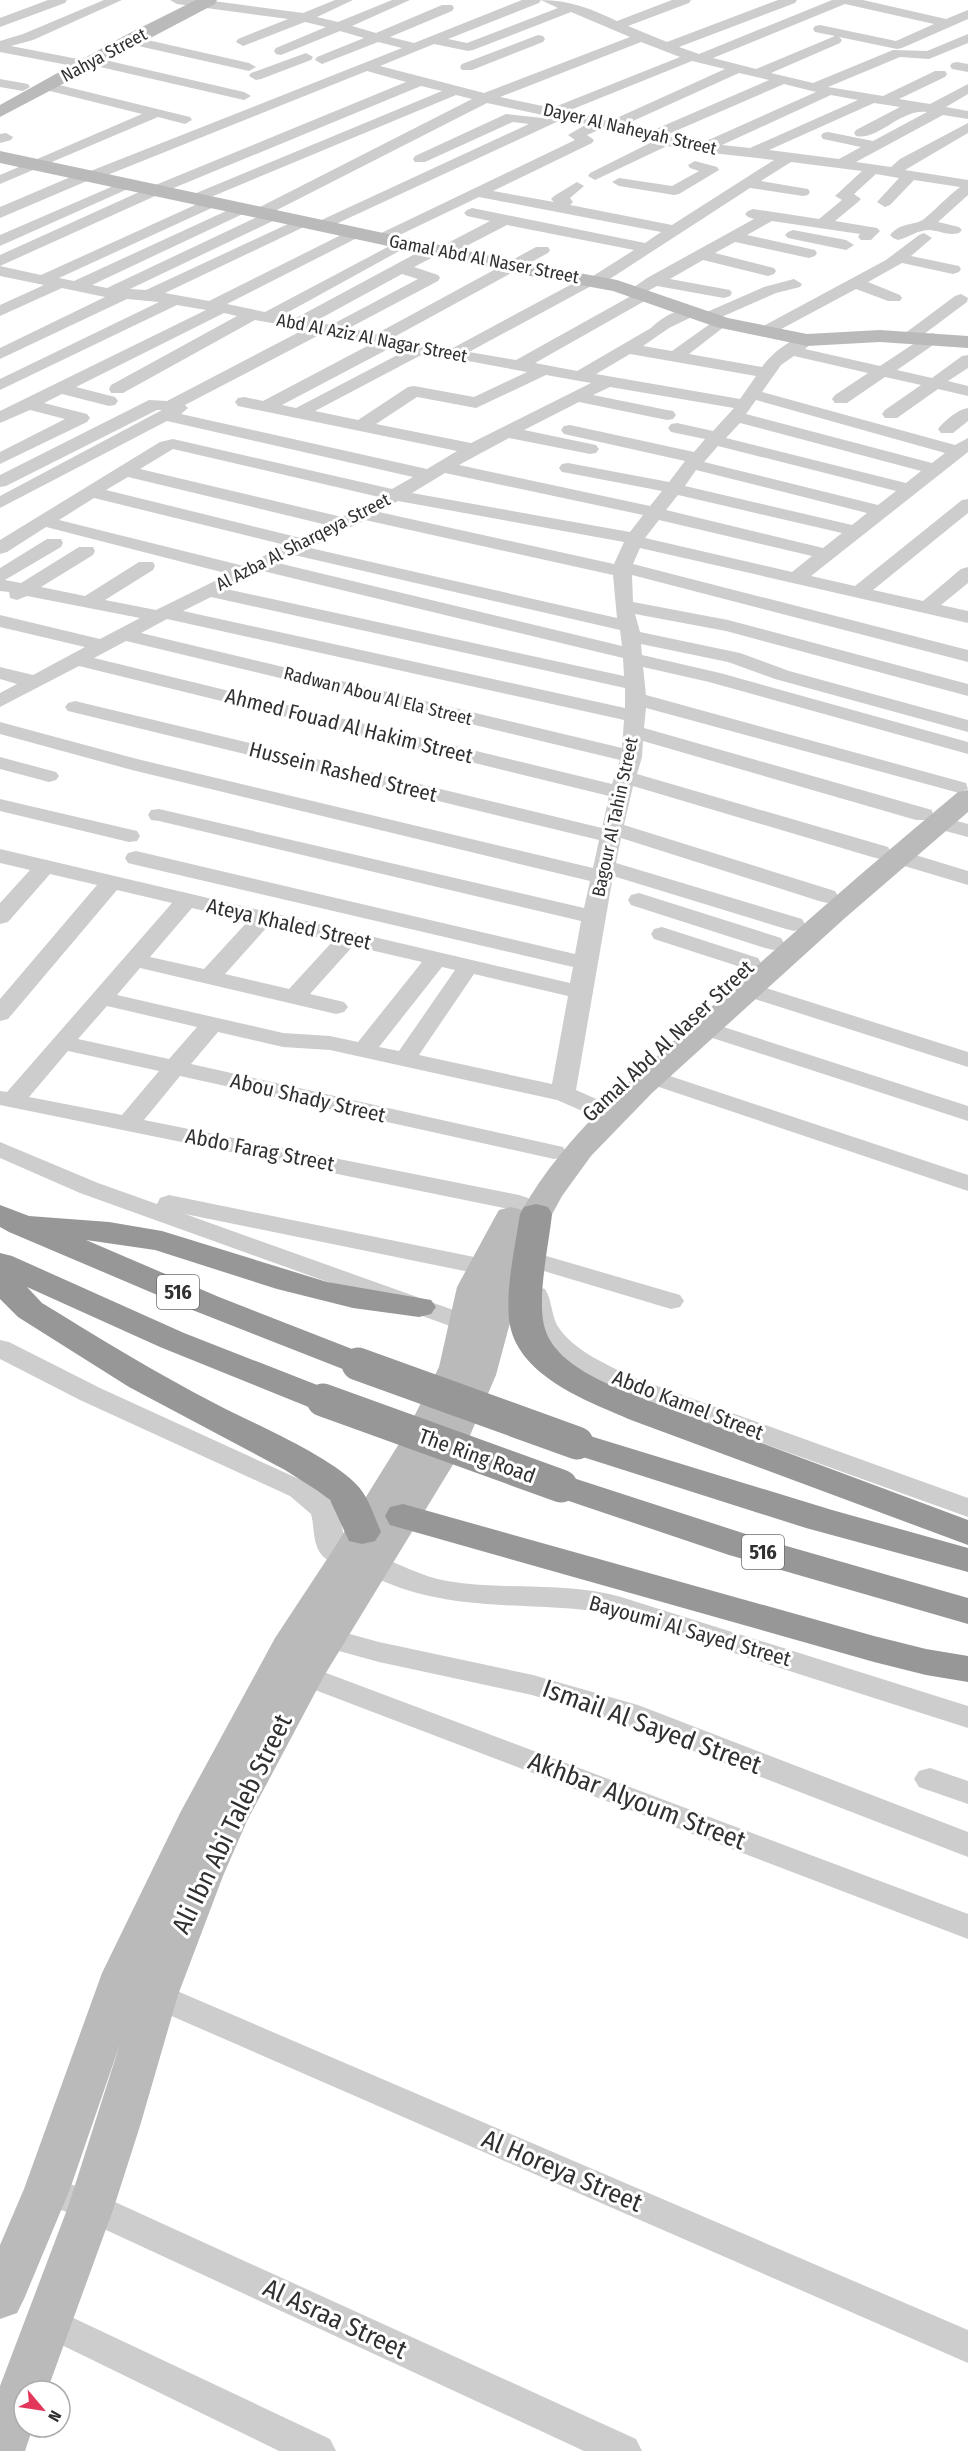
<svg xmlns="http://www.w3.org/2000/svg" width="968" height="2451" viewBox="0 0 968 2451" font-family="'Fira Sans Condensed',sans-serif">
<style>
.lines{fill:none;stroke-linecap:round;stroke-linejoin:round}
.street{fill:#cdcdcd;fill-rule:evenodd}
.secondary{fill:#bababa;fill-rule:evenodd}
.highway{fill:#979797;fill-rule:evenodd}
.highway-bridge{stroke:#979797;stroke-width:33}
.labels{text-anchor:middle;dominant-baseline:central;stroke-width:6;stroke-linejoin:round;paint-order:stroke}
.far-street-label{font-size:18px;fill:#303030;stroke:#fff}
.shield{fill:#fff;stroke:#6e6e6e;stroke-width:1.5}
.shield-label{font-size:20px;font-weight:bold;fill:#303030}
.street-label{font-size:21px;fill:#303030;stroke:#fff}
.near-street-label{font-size:26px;fill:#303030;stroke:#fff}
</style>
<rect width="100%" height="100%" fill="#fff"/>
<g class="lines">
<!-- street -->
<path class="street" d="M48 0H67L65 3 0 27V18Z
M104 0H122L33 40 11 46 78 59 80 62 78 65 73 66 0 52V41L23 34Z
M170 0H206L303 13 335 0H353L317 17 338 22 392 0H410L352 26 376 33 442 5H452L454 8 452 11 390 37 414 43 522 0H541L539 3 448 39 467 43 558 8 541 0C569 0 592 9 617 21L672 0H691L689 3 628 26 667 42 778 0H797L795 3 679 47 699 54 832 0H863L946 19 968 10V19L902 48 897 49 839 37 842 40 840 43 771 73 813 83 893 50 927 51 968 34V43L929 59 900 57 828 87 883 96 935 71H945L947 74 945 77 899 99 930 104 968 84V94L946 107 968 111V119L943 115 856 162 891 167 900 159 968 123V133L905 170 968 180V195L938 222 959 227 962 230 959 233C949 236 940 231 930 230 917 230 910 237 898 240L893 238 890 235C902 221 915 226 924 219 936 209 947 197 960 187L914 180 890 205 885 207 877 202 899 178 876 174 854 194 861 199 858 202 835 221 877 228 880 231 871 240H861L858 237 860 234 772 221 747 235 815 250 817 253 815 256 809 258 735 242 715 253 774 268 776 271 774 274 768 276 703 260 670 279 730 290 732 293 730 296 724 298 657 286 648 291 652 295 650 298 535 363 577 371 651 328C661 318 682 305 696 309L698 312 696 315 669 328 643 346 672 351 714 321 706 323 700 321 698 318 700 315 764 287 794 279 802 284 800 287 776 293 717 319 727 320 729 323 689 354 762 367C772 353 790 339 807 335L815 340 805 349 880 366 927 335 933 333 941 338 939 341 897 370 932 378 962 356 968 355V368L948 381 968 386V396L938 389 897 418H885L882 414 885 410 921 385 885 377 847 403H835L832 399 835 395 868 373 794 356 781 365 762 392 955 445 968 438V452L811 576 855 586 962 500 968 499V513L873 590 923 601 961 569 968 567V583L941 605 968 611V623L640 548 633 564 968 650V662L632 575 633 602 728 620 968 684V696L726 631 635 614 640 632 740 653 789 671 968 720V732L775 679 728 662 641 644 642 655 720 673 968 742V754L709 682 643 667 646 695 966 783 968 789 959 793 952 791 646 708 644 728 932 810 933 817 938 816 968 824V837L930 827 928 820H916L643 741 642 757 637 774 888 847 891 852 888 857 880 859 872 857 633 786 624 825 835 891 838 896 835 901 827 903 819 901 621 838 616 863 802 919 805 924 802 929 794 931 786 929 613 876 576 1090 621 1110 624 1115 621 1120 612 1122 603 1120 557 1100 330 1050 283 1047 218 1032 191 1064 554 1145 563 1147 566 1152 563 1157 554 1159 180 1076 144 1120 519 1195 528 1198 532 1203 528 1208 519 1211 0 1105V1091L7 1092 172 903 117 890 8 1019 0 1021V999L97 885 50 874 8 922 0 924V903L30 870 0 863V849L570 983 573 967 136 865 128 863 125 858 128 853 136 851 575 954 581 921 159 821 151 820 148 815 151 810 159 809 584 908 590 881 132 770 0 734V722L137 759 593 868 599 840 68 711 65 707 68 703 75 701 602 828 609 796 79 666 0 707V693L17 684 0 679V667L33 675 85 647 0 627V615L100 639 140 618 27 596 17 600 10 598 9 592 0 591V568L47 539H61L63 543 61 547 5 580 21 583 79 547H93L95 551 93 555 41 587 85 596 139 562H153L155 566 153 570 105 600 156 610 229 574 46 527 7 552 0 554V540L160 442 173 439 392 489 413 477 167 421 0 508V496L162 410H157L6 486 0 487V475L149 400 167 401 305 329 255 320 123 393H111L109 389 111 385 237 316 224 313 76 387 115 397 118 401 115 405 109 406 62 394 44 403 87 414 90 418 87 422 0 464V452L65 419 30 410 0 423V411L206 310 177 305 0 390V379L159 302 127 299 0 359V348L105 297 62 288 0 316V305L44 285 0 276V266L41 275 206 200H216L219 203 216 206 59 278 74 281 237 206 242 204 250 209 247 212 92 285 107 288 257 217 251 213 254 210 472 99 456 95 199 202H189L186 199 189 196 442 91 421 86 164 192 0 266V255L148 188 406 82 367 71 95 180 87 181 0 218V207L80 173 88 172 402 48 378 42 322 64 315 60 317 57 364 38 340 31 281 55 276 54 274 51 276 48 326 27 305 22 243 46 236 42 238 39 288 19 177 4ZM845 4 934 24 896 41 820 25 815 26 813 29 815 32 835 36 756 69 713 58ZM571 12 630 37 484 93 380 66 434 44 468 51 473 50ZM641 42 680 57 552 108 500 97ZM692 61 725 69 610 121 568 111ZM739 73 769 80 649 132 624 125ZM784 84 816 92 704 142 664 136ZM831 95 858 100 750 148 722 145ZM487 103 547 116 542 118 506 114 415 156 413 159 415 162H425L513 122 529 124 315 223 312 226 315 229H325L563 119 587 124 568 135 575 140 375 236 372 239 375 242H385L479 197 661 232 645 243 472 208 467 210 464 213 467 216 490 221 440 247H428L296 318 283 315 412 244 409 241H399L265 312 227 304 361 236 364 233 361 230H351L209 301 165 293 308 225 311 222 303 217 146 290 130 289 277 219 280 216 273 212ZM874 103 900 107 856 130 854 133 856 136C878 141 901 108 927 112L873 141 828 132 823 133 821 136 823 139 861 147 839 159 769 150ZM603 128 652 142 590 173 588 176 595 180 667 146 703 152 774 160 672 225 570 205 573 202 570 198 584 186 577 182 554 196 551 199 554 202 493 191 592 143 594 140 587 135ZM791 162 862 171 835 196 842 200 819 219 753 209 748 211 745 214 748 217 754 219 647 278 627 292 631 296 516 360 469 352 593 285 602 284 750 188 803 196 808 195 810 192 808 189 761 181ZM507 225 634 250 593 276 585 277 451 349 394 337 548 253 550 250 548 247H536L376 334 349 328 438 281 440 278 438 275 414 267 437 255H449ZM402 274 418 279 331 325 314 322ZM323 333 373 343 263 401 244 397 238 398 235 402 238 406 457 451 427 469 181 414 188 408 185 405ZM392 347 407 350 296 408 282 405ZM425 353 527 372 474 397 414 386 408 387 358 420 315 411ZM630 354 756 376 740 399 596 374ZM546 375 591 383 471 443 376 424 417 397 476 408ZM610 387 734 408 713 431 677 423 671 424 668 428 671 432 705 439 694 452 570 425 564 426 561 430 564 434 685 461 669 482 568 463 562 464 559 468 562 472 568 473 662 491 650 506 459 465 509 438 590 454 596 453 599 449 596 445 524 430 579 402 667 420 673 419 676 415 673 411 667 410 593 395ZM756 400 945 453 932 463 746 414ZM740 423 921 471 906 483 726 438ZM718 446 896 491 878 505 704 462ZM173 449 379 497 342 517 140 469ZM696 470 867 513 852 525 685 486ZM445 473 643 515 630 532 412 493ZM128 477 327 525 301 538 106 490ZM678 495 842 533 823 548 666 510ZM94 498 285 545 244 566 59 520ZM398 501 624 542 614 564 379 512ZM365 520 613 575 617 618 310 548ZM659 520 812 556 792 572 645 538ZM294 555 620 630 622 646 278 563ZM263 571 623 658 624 676 226 589ZM211 597 625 688V708L183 611ZM167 619 624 720 622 748 141 633ZM126 641 620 760 612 784 94 658ZM192 908 248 921 204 969 150 957ZM268 926 333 941 289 989 225 974ZM353 946 422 962 358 1042 330 1036 283 1033 117 995 140 968 336 1014 344 1012 348 1007 344 1002 310 994ZM442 967 455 970 399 1051 379 1047ZM474 974 568 996 552 1084 419 1055ZM107 1006 197 1027 169 1059 78 1039ZM68 1051 159 1071 122 1115 29 1097Z
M538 35 543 36 545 39 543 42 472 70H462L460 67 462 64Z
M130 36 249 63 256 67 249 71 125 43 123 40Z
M306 53 313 57 311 60 261 79 256 80 249 76 251 73Z
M92 57 244 92 251 96 244 100 87 64 85 61 87 58Z
M957 62 968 64V72L952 69 950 66 952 63Z
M0 79 28 84 30 87 23 91 0 87Z
M47 82 190 117 192 120 185 124 158 117 0 184V175L142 114 42 89 40 86 42 83Z
M6 133 13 137 11 140 0 143V134Z
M695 161 717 167 719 170 679 194 674 195 619 186 612 182 619 178 672 186 699 171 690 168 688 165Z
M125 181 132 185 130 188 0 246V235Z
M793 230 846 240 854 245 846 250 788 238 785 235 788 232Z
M924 233 932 238 911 256 959 266 961 269 959 272 953 274 902 263 868 282 900 295 902 298 900 301H888L856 289 770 335H758L756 332 758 329 886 260 919 235Z
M961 294 968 298 967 302 916 340H904L902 337 904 334 955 296Z
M968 408V421L953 433H941L938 429C945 420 957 410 968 408Z
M0 757 56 772 59 776 56 780 49 782 0 769Z
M0 799 137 831 140 836 137 841 129 842 0 811Z
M899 850 968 871V885L891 862 888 857 891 852Z
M639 893 781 938 784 943 781 948 773 950 765 948 631 905 628 900 631 895Z
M662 927 758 958 761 963 758 968 750 970 654 939 651 934 654 929Z
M747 982 968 1052V1067L739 994 735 989 739 984Z
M705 1021 968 1106V1121L697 1033 693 1028 697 1023Z
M652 1070 968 1175V1191L644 1082 640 1077 644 1072Z
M0 1142 98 1183 157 1204 160 1198 169 1195 484 1259 493 1262 497 1267 493 1272 484 1275 185 1214 473 1317 477 1323 473 1329 464 1331 80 1193 0 1158Z
M536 1253 680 1295 684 1301 680 1307 671 1309 527 1266 523 1261 527 1256Z
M536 1287 545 1289C552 1300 551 1313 557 1325 573 1351 608 1365 635 1378L968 1498V1517L615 1390C573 1369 530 1346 523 1295L527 1289Z
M0 1340 9 1342 100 1388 310 1484C338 1504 339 1509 345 1543L357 1551 361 1558 357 1565C343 1569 323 1563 317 1547 313 1537 314 1524 311 1514L290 1496 80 1400 0 1359Z
M373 1555C398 1562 421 1577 447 1581 505 1591 565 1581 621 1597L968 1706V1728L608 1613C532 1601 459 1613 385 1582 375 1577 365 1575 359 1565L363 1558Z
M328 1628 379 1642 533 1675 638 1705 968 1832V1857L616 1721 532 1695 379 1662 317 1645 313 1638 317 1631Z
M305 1665 968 1914V1939L294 1682 290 1675 294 1668Z
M930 1768 968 1781V1804L919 1787 914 1779 919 1771Z
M156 1982 968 2330V2363L144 2004 139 1995 144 1986Z
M47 2175 104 2197 636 2439 642 2451H584L78 2217 35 2199 29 2189 35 2179Z
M48 2306 330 2439 336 2451H279L35 2332 30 2321 35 2310Z"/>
<!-- secondary -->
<path class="secondary" d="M196 0H217L215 4 0 117V105L124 36Z
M0 151 514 261 617 280 728 318 807 334 880 330 968 336V348L880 342 807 346 716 327 613 291 514 273 0 163Z
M968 790V812L845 918 652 1093 591 1156 562 1196 537 1242 522 1278 496 1375 468 1440 324 1676 247 1821 223 1876 178 1995 140 2126 114 2207 47 2391H24V2427H33L25 2451H0V2386L68 2207 120 2044 70 2189 24 2299 17 2313 0 2319V2245L24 2189 102 1973 180 1813 275 1638 333 1550 405 1434 422 1401 439 1367 457 1287 495 1217 499 1210 511 1207 522 1210C567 1132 635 1077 700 1017 785 940 870 865 958 792Z"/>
<!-- highway -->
<path class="highway" d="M536 1204 548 1207 552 1214C549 1244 536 1301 545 1329 558 1370 621 1389 657 1404L968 1520V1545L631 1420C588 1401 515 1376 509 1319 506 1285 515 1248 520 1214L524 1207Z
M0 1205 29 1216 109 1222 162 1231 327 1282 431 1300 436 1307 431 1314 419 1317 353 1308 277 1289 155 1250 86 1240 219 1297 370 1356 375 1364 370 1372 358 1375 195 1311 9 1232 0 1227Z
M0 1253 12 1256 184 1333 335 1392 341 1400 335 1408 323 1411 311 1408 160 1347 27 1287 42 1303C99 1338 156 1373 216 1404 256 1425 324 1453 355 1483 368 1495 374 1516 381 1532L375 1541 362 1544 349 1541 330 1500 318 1491 285 1470 129 1387 18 1317 0 1299Z
M577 1432 832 1510 968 1548V1572L806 1528 564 1451 559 1443 564 1435Z
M561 1474 755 1537 968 1598V1624L729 1555 548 1494 543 1486 548 1478Z
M403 1504 874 1636 926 1649 968 1656V1682L926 1675 874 1662 390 1525 385 1516 390 1507Z"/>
<!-- highway-bridge -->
<path class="highway-bridge" d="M358 1364 577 1443
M323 1400 561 1486"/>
</g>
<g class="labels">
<!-- far-street labels -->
<g class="far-street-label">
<text transform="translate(104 55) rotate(-28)">Nahya Street</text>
<text transform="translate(630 129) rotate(13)">Dayer Al Naheyah Street</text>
<text transform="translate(484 259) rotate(11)">Gamal Abd Al Naser Street</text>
<text transform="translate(372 338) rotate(11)">Abd Al Aziz Al Nagar Street</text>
<text transform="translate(303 542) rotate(-27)">Al Azba Al Sharqeya Street</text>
<text transform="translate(378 696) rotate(14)">Radwan Abou Al Ela Street</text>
<text transform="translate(615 817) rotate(-78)">Bagour Al Tahin Street</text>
</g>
<!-- shield labels -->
<g class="shield">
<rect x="157" y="1275" width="42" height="34" rx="4.5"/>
<rect x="742" y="1535" width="42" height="34" rx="4.5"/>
</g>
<g class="shield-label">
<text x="178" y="1292">516</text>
<text x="763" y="1552">516</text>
</g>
<!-- street labels -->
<g class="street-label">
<text transform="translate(349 726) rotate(14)">Ahmed Fouad Al Hakim Street</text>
<text transform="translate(343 772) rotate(14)">Hussein Rashed Street</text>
<text transform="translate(289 924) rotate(13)">Ateya Khaled Street</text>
<text transform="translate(668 1041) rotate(-43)">Gamal Abd Al Naser Street</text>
<text transform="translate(308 1098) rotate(13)">Abou Shady Street</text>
<text transform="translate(260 1150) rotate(11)">Abdo Farag Street</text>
<text transform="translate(688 1405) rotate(21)">Abdo Kamel Street</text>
<text transform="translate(477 1456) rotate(20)">The Ring Road</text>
<text transform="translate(690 1631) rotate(16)">Bayoumi Al Sayed Street</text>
</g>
<!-- near-street labels -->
<g class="near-street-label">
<text transform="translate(652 1727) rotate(20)">Ismail Al Sayed Street</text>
<text transform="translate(637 1801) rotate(21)">Akhbar Alyoum Street</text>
<text transform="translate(232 1824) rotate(-64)">Ali Ibn Abi Taleb Street</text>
<text transform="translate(562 2171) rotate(23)">Al Horeya Street</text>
<text transform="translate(335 2319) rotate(25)">Al Asraa Street</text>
</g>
</g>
<!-- north arrow -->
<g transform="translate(42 2409) rotate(119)"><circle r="28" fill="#ffffff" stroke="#acacac" stroke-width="1.5"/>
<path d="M0-4.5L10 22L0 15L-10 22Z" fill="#e2375b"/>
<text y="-9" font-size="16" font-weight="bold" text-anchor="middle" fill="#303030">N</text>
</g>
</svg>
